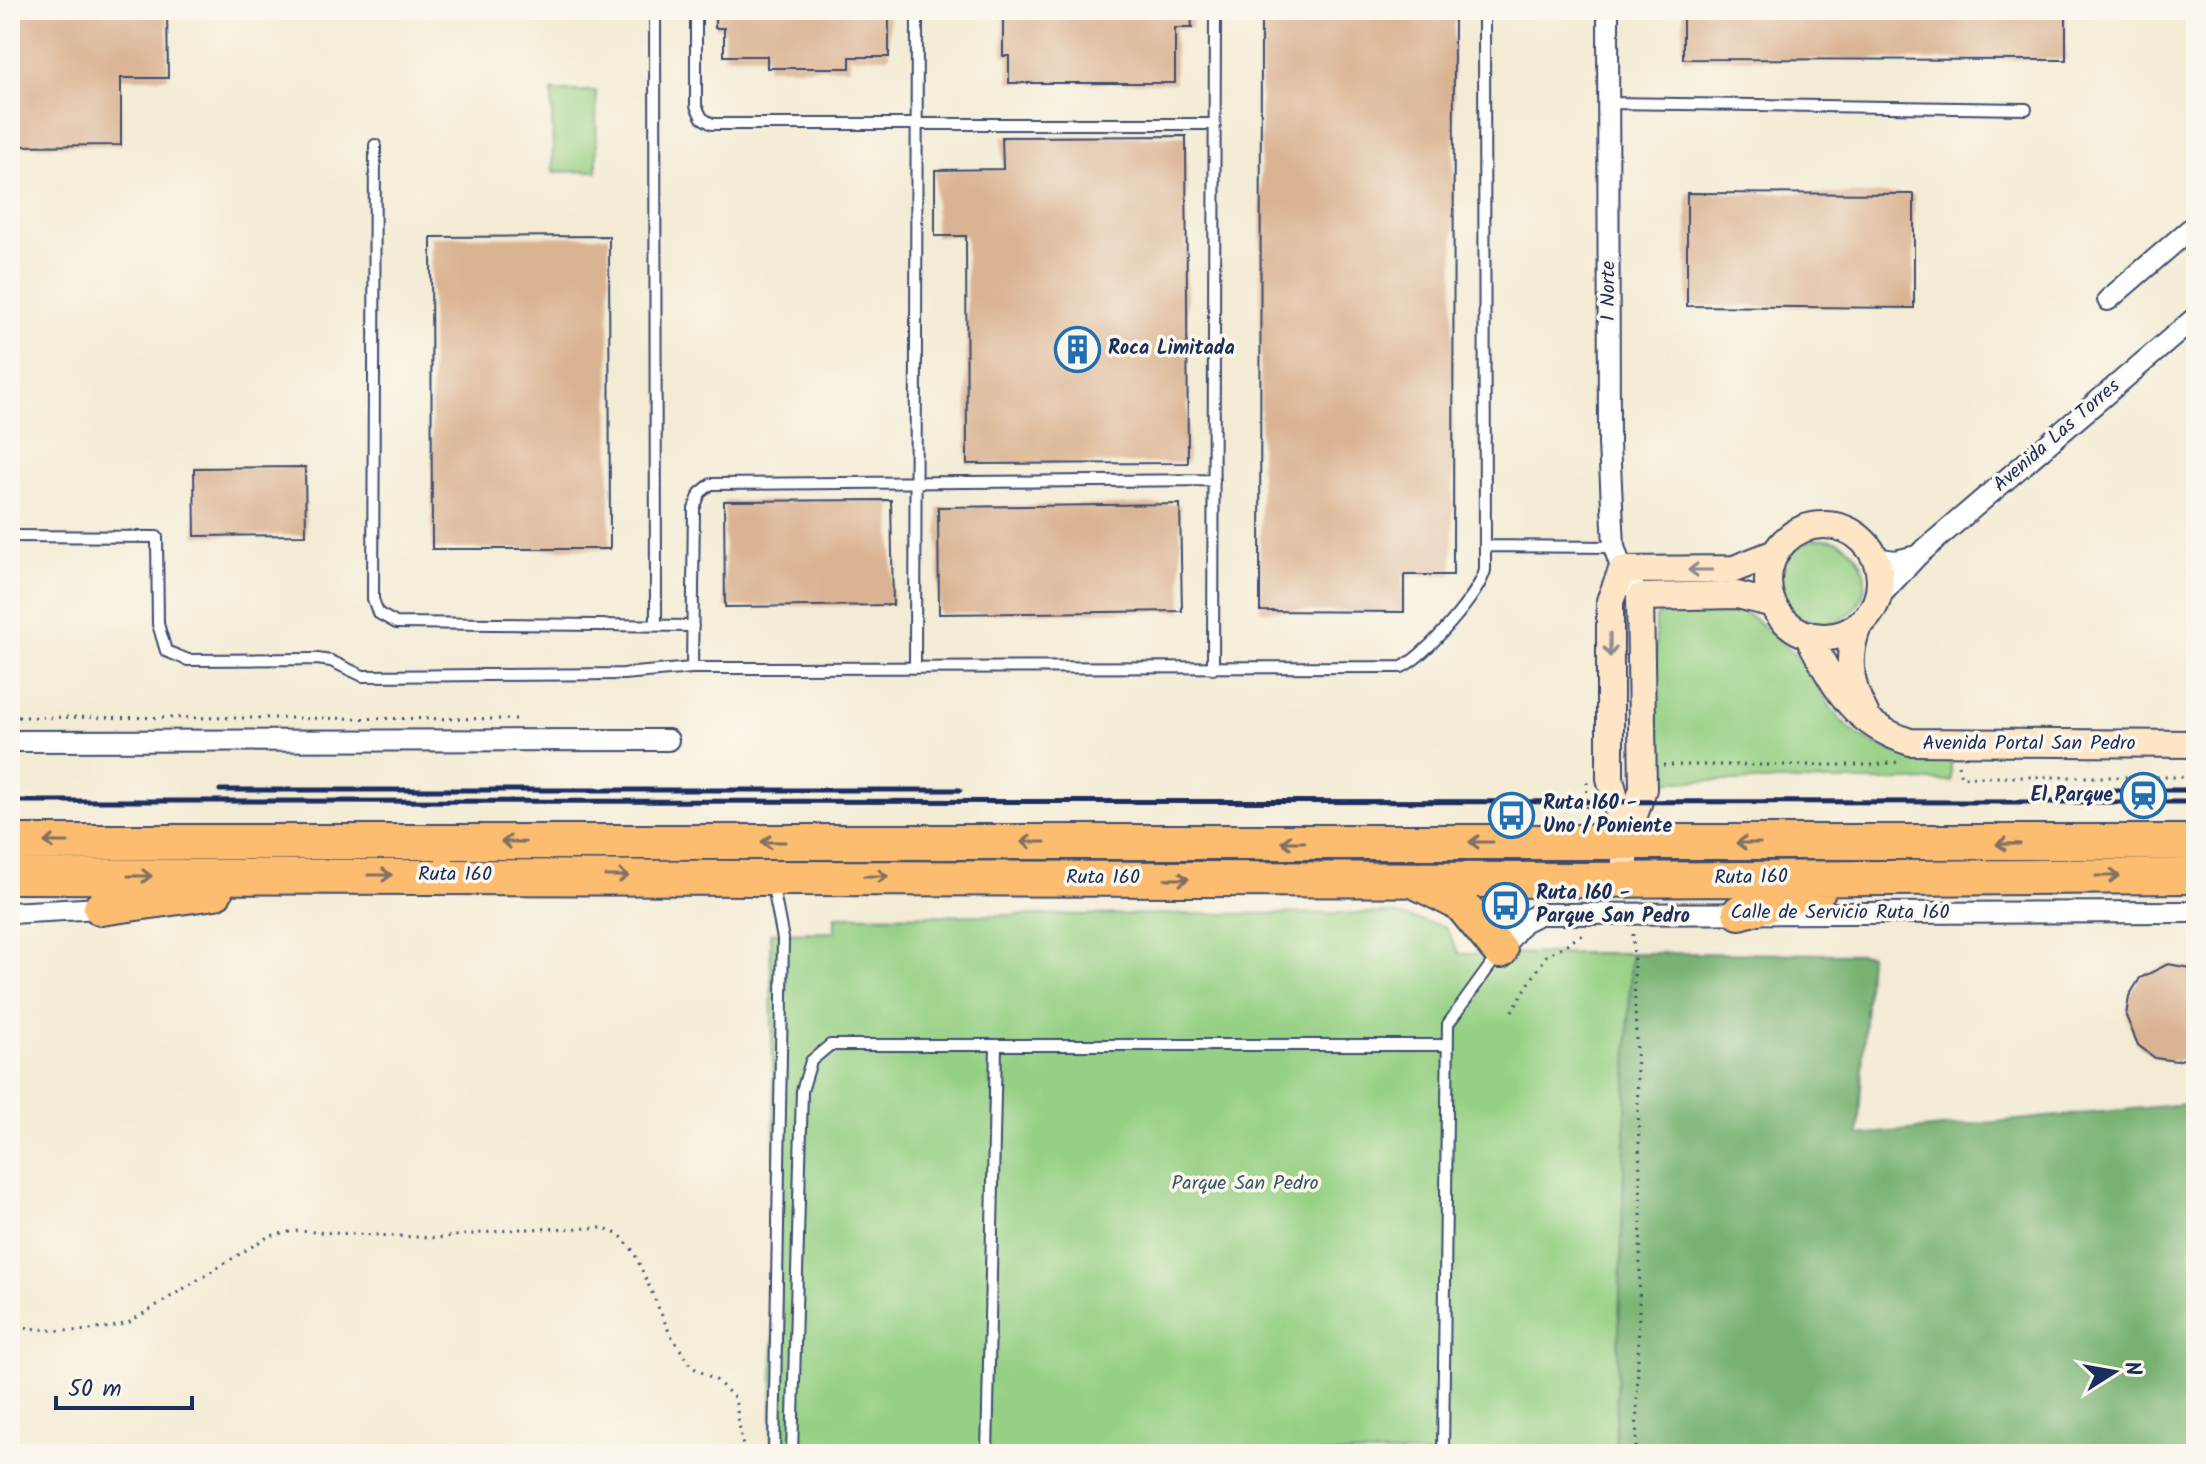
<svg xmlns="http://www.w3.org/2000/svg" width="2206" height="1464" viewBox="0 0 2206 1464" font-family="Kalam,sans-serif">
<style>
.green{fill:#96d084;stroke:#588071;stroke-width:2}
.forest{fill:#78b272;stroke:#4a7068;stroke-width:2}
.building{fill:#dab393}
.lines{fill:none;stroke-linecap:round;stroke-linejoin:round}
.lane-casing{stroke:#3b4b70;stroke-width:14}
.street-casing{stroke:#3b4b70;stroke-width:24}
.secondary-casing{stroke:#3b4b70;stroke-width:30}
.highway-casing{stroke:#3b4b70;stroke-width:38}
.path{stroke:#3b4b70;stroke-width:3;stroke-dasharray:2 6;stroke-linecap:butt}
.lane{stroke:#fff;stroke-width:10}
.street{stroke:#fff;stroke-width:20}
.secondary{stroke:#fee5c5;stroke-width:26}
.highway{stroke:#fcbd6f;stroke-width:34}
.rail{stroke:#1b2f5e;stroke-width:5}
.oneway{stroke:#8c8a92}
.oneway2{stroke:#806f66}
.labels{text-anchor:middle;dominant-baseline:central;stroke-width:7;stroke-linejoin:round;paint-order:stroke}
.street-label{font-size:20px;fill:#1b2f5e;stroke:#fbf7ec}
.poi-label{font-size:20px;font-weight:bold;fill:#1b2f5e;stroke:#fbf7ec;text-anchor:start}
.park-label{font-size:20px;fill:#3a5768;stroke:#fbf7ec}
</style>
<rect width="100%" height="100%" fill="#fbf7ec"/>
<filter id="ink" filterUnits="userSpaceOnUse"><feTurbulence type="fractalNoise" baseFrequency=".0125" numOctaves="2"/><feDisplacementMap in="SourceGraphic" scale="16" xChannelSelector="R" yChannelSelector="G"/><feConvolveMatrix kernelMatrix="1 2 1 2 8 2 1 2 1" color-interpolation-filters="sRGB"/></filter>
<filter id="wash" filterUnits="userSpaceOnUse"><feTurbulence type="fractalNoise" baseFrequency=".006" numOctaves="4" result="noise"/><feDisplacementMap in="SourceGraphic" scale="32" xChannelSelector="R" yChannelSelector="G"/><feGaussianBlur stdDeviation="1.8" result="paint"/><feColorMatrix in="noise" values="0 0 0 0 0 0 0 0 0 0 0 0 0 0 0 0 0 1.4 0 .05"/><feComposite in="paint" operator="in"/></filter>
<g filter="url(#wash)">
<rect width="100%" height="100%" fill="#f3ebd4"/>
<!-- green -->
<path class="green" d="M552 91H596L597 171 553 172Z
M1781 581a42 42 0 1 1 84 0a42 42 0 1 1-84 0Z
M1667 608C1691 609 1723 605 1746 614 1757 619 1766 629 1775 637 1809 665 1809 674 1831 708 1858 748 1907 758 1951 758V781H1656V618Z
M1388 913 1445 926 1459 954 1631 953 1615 1454H772L776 1195 770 933 835 932V916Z"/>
<!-- forest -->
<path class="forest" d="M1631 953 1869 954 1858 1135 2196 1103V1454H1615Z"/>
<g id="blocks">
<!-- building -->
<path class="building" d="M10 10H167L168 78H121V145L10 146Z
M715 10H889V57H850V68H767V56H724V28H715Z
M1003 10H1191L1192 28H1175V83H1009V56H1003Z
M1261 10H1454L1453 575H1404V612L1260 611Z
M1683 10H2066V60L1683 59Z
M1186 136 1188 463 967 464 966 236H935V170L1003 169 1002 137Z
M1687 193 1914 194V308L1687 306Z
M609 236 610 549H432L431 237Z
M305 467 306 535 195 536 194 468Z
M891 500 893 605 725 607 724 501Z
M1180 504 1182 611 939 614 938 507Z
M2168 964 2196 969V1056L2176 1061 2155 1058 2138 1045 2126 1016 2129 996 2140 978Z"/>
</g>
</g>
<g filter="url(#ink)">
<use href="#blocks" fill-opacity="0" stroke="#3b4b70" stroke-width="2"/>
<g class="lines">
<defs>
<path id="lane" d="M655 10 656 623
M696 10V106L702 118 712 124H1215
M1608 103 2026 109
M375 145 373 599 378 613 396 623 693 626
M10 536 157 537 158 624 166 651 188 660 317 659 331 661 363 676 623 674 692 668 1402 667C1425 656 1479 595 1485 570L1484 10
M1485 546 1614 547
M915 667 917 10
M692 668 694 509 700 493 711 484 1214 480
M1213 669 1215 10
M772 882 783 939 774 1454
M792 1454 802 1091 811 1061 830 1045H1448
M987 1454 996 1047
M1443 1454 1448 1024 1497 956"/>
<path id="street" d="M1608 10 1609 443 1614 547 1622 570 1640 597
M2108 300 2196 224
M1875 558 1895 561 1917 556
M1876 600 1917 556 2196 317
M10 741 668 740
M10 913 101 908
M1500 951 1523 922 1539 914 2196 912"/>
<path id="secondary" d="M1768 581a56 56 0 1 1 112 0a56 56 0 1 1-112 0Z
M1859 624C1846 654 1849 685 1865 713
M1807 634C1835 686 1851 723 1910 742L2196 744
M1625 842 1643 789 1640 597 1737 595 1773 604
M1625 880V842L1610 778V601L1622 570 1734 569 1775 553"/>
<path id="highway" d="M10 842H2196
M10 876 1578 880 2196 876
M1419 883 1461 904 1500 951
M101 908 215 892
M1740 912 1819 889"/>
</defs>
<!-- lane casing -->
<use href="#lane" class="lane-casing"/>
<!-- street casing -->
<use href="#street" class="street-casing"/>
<!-- secondary casing -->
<use href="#secondary" class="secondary-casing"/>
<!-- highway casing -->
<use href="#highway" class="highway-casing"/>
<!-- path -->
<path class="path" d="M10 717 522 719
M1663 765H1871L1899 762
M1958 765 1961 777H2196
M1586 816 1587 780
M1633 934 1641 1213 1636 1454
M1512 1011 1546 956 1586 933
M10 1325C51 1332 89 1334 128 1323L269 1236 294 1231 437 1238 519 1229 602 1228 620 1235 634 1252 670 1334 692 1367 716 1380 735 1398 744 1454"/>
<!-- lane -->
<use href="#lane" class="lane"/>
<!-- street -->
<use href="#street" class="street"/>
<!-- secondary -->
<use href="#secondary" class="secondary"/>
<!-- highway -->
<use href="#highway" class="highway"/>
<!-- rail -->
<path class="rail" d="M220 790H960
M2072 790H2196
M10 801 2196 802"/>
</g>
<!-- one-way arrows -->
<defs><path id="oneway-shaft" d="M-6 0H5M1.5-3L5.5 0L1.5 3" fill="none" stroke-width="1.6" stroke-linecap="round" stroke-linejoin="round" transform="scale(2)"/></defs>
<g class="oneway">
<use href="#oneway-shaft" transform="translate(1700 570) rotate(-180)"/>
<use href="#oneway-shaft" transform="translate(1610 645) rotate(90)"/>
</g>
<g class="oneway2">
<use href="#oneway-shaft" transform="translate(56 842) rotate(180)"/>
<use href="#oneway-shaft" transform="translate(513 842) rotate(-180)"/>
<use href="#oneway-shaft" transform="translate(773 842) rotate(-180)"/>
<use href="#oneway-shaft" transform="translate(1033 842) rotate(-180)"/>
<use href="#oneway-shaft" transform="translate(1293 842) rotate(-180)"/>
<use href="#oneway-shaft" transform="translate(1481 842) rotate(-180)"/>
<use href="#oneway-shaft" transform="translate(1748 843) rotate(-180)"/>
<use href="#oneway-shaft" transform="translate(2008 844) rotate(179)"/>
<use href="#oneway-shaft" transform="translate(380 875)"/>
<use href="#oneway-shaft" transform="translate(140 876)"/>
<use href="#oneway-shaft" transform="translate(617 876)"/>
<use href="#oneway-shaft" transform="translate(876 876)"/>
<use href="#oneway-shaft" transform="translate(2108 876)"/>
<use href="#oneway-shaft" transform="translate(1177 879)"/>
</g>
</g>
<!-- icons -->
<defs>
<symbol id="building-ring" viewBox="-11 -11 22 22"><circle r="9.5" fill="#fbf7ec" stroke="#1f6fb2" stroke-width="1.5"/><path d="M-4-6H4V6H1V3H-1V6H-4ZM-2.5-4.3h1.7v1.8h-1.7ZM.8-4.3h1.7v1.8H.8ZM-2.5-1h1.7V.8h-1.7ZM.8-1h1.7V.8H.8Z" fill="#1f6fb2"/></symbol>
<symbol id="station-ring" viewBox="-11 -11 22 22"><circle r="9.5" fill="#fbf7ec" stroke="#1f6fb2" stroke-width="1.5"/><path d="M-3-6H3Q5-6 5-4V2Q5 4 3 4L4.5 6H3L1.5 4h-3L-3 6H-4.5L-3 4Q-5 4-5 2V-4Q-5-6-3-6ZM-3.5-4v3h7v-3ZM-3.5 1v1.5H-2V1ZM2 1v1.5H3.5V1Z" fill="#1f6fb2"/></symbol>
<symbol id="bus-ring" viewBox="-11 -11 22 22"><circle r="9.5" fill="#fbf7ec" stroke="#1f6fb2" stroke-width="1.5"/><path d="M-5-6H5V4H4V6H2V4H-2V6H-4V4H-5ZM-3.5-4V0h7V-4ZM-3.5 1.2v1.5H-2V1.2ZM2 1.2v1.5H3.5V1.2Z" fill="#1f6fb2"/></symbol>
</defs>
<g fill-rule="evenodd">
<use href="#building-ring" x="1052" y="324" width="51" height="51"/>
<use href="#station-ring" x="2118" y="770" width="51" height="51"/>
<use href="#bus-ring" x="1486" y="790" width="51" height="51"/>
<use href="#bus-ring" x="1480" y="880" width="51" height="51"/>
</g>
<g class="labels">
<!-- street labels -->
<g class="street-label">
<text transform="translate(1609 291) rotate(-90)">1 Norte</text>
<text transform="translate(2057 436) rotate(-41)">Avenida Las Torres</text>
<text x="2029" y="744">Avenida Portal San Pedro</text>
<text x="455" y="875">Ruta 160</text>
<text x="1103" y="878">Ruta 160</text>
<text transform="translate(1751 878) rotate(-1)">Ruta 160</text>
<text x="1840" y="913">Calle de Servicio Ruta 160</text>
</g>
<!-- poi labels -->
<g class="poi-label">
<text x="1108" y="349">Roca Limitada</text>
<text x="2113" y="796" text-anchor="end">El Parque</text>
<text x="1543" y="804">Ruta 160 -<tspan x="1543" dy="23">Uno / Poniente</tspan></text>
<text x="1536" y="894">Ruta 160 -<tspan x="1536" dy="23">Parque San Pedro</tspan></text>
</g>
<!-- park labels -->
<g class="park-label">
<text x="1245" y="1184">Parque San Pedro</text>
</g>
</g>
<!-- margin -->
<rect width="2206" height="1464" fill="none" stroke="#fbf7ec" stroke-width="40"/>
<!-- north arrow -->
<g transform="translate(2114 1372) rotate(79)" stroke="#fbf7ec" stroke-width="6" paint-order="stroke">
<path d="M0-6L14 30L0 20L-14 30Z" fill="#1b2f5e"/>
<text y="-12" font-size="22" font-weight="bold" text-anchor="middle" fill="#1b2f5e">N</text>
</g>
<!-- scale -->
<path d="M56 1396v12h136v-12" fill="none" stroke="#1b2f5e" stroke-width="4"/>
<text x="68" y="1396" font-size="24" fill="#1b2f5e" stroke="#fbf7ec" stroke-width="6" paint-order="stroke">50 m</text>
</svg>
